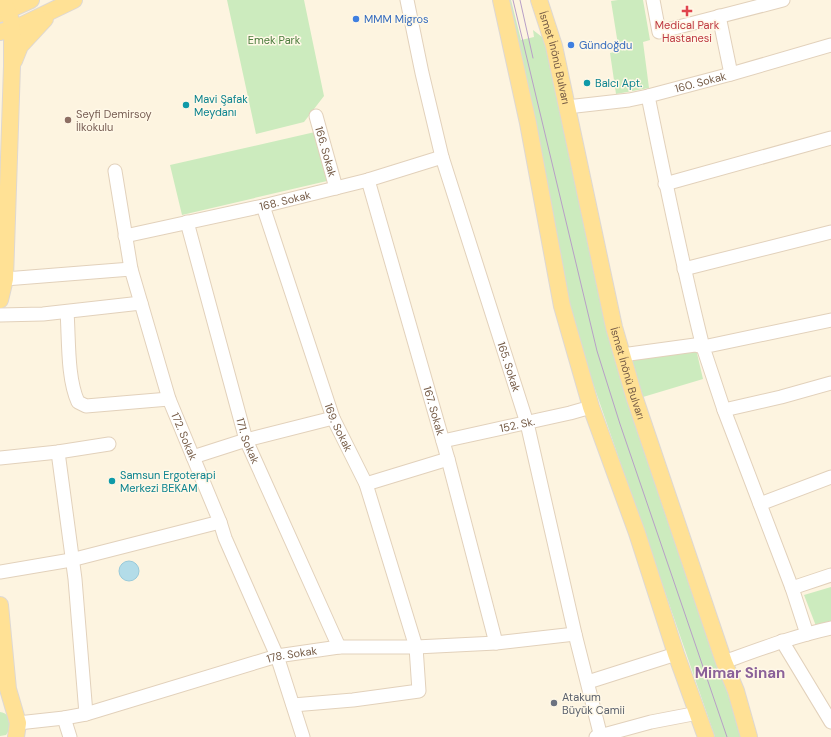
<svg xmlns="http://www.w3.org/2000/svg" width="831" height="737" viewBox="0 0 831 737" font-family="'DM Sans',sans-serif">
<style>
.green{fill:#ccebbe}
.water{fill:#b3dce8;stroke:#99cada}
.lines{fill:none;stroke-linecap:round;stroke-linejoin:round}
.minor-casing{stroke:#e2d1bb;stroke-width:15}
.major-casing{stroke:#ded8d3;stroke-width:18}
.minor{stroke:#fff;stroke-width:13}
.major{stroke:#ffe195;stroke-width:16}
.tram{stroke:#b89fc7;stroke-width:1}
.health-dot{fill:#e0444e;stroke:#fff8e7;stroke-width:1.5}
.shop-dot{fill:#3f7fe0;stroke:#fff8e7;stroke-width:1.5}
.culture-dot{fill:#0f9aa8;stroke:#fff8e7;stroke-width:1.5}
.education-dot{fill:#8d6e63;stroke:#fff8e7;stroke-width:1.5}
.worship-dot{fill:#6b7280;stroke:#fff8e7;stroke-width:1.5}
.labels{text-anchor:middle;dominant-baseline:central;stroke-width:3;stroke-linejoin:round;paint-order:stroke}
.shop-label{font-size:11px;fill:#366cbe;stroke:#fff8e7;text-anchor:start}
.health-label{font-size:11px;fill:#be3a42;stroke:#fff8e7}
.park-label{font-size:11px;fill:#4b7c3d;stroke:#fff8e7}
.street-label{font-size:11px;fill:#755b46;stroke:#fff8e7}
.culture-label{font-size:11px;fill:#0d838f;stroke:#fff8e7;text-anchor:start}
.education-label{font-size:11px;fill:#785e54;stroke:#fff8e7;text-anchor:start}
.worship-label{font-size:11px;fill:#5b616d;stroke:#fff8e7;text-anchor:start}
.district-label{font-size:15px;font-weight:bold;fill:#8b6199;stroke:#fff8e7}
</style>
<rect width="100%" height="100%" fill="#fdf4e0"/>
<!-- green -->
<path class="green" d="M227 0H304L324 96 304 122 256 134Z
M506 0H511L521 40 534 37 533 30 546 40 611 336 746 737H715L577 337Z
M618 0H643L650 40 643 42 649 88 616 94 610 53 619 51 611 1Z
M315 132 327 181 182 215 170 165Z
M696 349 703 379 643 397 630 363 631 360Z
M831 587V624L816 626 804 595Z
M0 712C10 713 12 724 8 732L6 735 0 736Z"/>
<!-- water -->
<path class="water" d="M119 571a10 10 0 1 1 20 0a10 10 0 1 1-20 0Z"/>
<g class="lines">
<defs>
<g id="minor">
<path id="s1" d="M407 0 422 73 442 157 527 423 575 634 601 737"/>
<path d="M653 0 659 32 783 0"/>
<path d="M719 16 731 74"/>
<path id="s2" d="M567 107 629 100 648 96 731 74 831 45"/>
<path id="s3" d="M316 116 336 188"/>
<path id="s4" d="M115 171 131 269 141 303 169 399 220 522 225 538 277 656 303 737"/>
<path id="s5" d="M368 180 448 459 496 643"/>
<path d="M665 184 831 138"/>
<path id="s6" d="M263 206 333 418 366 484 416 647 419 691 353 700 293 705"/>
<path id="s7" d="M187 222 246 440 339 647"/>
<path id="s8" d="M125 236 263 206 368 180 442 157"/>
<path d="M684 269 831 232"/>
<path d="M5 279 131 269"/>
<path d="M67 312C69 338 67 378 78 402L86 406 169 399"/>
<path d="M0 315 43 314 141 303"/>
<path d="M622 355 695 345 703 347C682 264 665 180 648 96"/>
<path d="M724 410 781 397 831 383"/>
<path id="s9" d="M443 441 570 413 591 407"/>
<path d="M58 452 75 579 86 714"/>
<path d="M193 457 246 440 333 418"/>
<path d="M0 458 58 452 109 444"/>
<path d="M366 484 448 459"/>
<path d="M760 504 831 477"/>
<path d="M0 572 71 560 220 522"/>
<path d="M792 588 724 410 703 347 831 320"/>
<path d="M807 634 792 588 831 575"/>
<path d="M782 641 831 722"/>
<path d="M724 662C760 649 794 636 831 628"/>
<path d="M588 682 676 654"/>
<path d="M64 718 70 737"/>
<path id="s10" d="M18 723 64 718 86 714 277 656 339 647H416L496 643 575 634"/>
<path d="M596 737 651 722 698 713"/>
</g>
<g id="major">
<path d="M501 0 528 123 562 306 591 407 637 533 676 654 706 737"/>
<path id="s11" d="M539 0 554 46 614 327 634 396 724 662 736 691 749 737"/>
<path d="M0 14 31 0"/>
<path d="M0 32 16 28 74 0"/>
<path d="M14 61 20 46 45 19"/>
<path d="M0 300 5 279 12 66V30L11 20 3 0"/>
<path d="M0 605 8 689 18 723 16 737"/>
</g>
</defs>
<!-- minor casing -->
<use href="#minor" class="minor-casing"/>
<!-- major casing -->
<use href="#major" class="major-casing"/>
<!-- minor -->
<use href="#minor" class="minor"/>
<!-- major -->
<use href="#major" class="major"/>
<!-- tram -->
<path class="tram" d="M513 0 597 351 620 424 727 737
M520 0 533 58"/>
</g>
<!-- markers -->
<path class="health-dot" d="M685 5h4v4h4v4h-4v4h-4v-4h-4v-4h4z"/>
<g class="shop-dot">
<circle cx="356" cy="19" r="4"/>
<circle cx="571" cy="45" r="4"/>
</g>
<g class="culture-dot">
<circle cx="587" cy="83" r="4"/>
<circle cx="186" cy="105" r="4"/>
<circle cx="112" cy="481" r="4"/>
</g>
<circle class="education-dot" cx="68" cy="120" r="4"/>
<circle class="worship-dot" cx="554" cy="703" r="4"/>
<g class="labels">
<!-- shop labels -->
<g class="shop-label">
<text x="364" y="19">MMM Migros</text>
<text x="579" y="45">Gündoğdu</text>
</g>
<!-- health labels -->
<g class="health-label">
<text x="687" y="25">Medical Park<tspan x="687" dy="13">Hastanesi</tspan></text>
</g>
<!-- park labels -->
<g class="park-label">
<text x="274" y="40">Emek Park</text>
</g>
<!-- street labels -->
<g class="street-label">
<text stroke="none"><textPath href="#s11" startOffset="60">İsmet İnönü Bulvarı</textPath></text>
<text stroke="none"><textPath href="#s2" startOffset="136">160. Sokak</textPath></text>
<text stroke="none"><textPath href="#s3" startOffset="37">166. Sokak</textPath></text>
<text stroke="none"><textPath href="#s8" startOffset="164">168. Sokak</textPath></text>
<text stroke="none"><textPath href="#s1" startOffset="381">165. Sokak</textPath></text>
<text stroke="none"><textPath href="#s11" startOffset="384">İsmet İnönü Bulvarı</textPath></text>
<text stroke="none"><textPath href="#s5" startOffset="240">167. Sokak</textPath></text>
<text stroke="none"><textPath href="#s9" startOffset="76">152. Sk.</textPath></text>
<text stroke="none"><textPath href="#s6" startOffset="234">169. Sokak</textPath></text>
<text stroke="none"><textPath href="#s4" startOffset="275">172. Sokak</textPath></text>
<text stroke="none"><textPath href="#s7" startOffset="227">171. Sokak</textPath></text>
<text stroke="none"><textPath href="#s10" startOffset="283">178. Sokak</textPath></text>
</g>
<!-- culture labels -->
<g class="culture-label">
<text x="595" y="83">Balcı Apt.</text>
<text x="194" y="99">Mavi Şafak<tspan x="194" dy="13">Meydanı</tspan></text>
<text x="120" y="475">Samsun Ergoterapi<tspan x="120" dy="13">Merkezi BEKAM</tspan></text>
</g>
<!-- education labels -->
<g class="education-label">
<text x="76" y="114">Seyfi Demirsoy<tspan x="76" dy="13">İlkokulu</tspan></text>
</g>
<!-- worship labels -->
<g class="worship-label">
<text x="562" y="697">Atakum<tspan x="562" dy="13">Büyük Camii</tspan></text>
</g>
<!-- district labels -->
<g class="district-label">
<text x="740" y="673">Mimar Sinan</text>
</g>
</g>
</svg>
